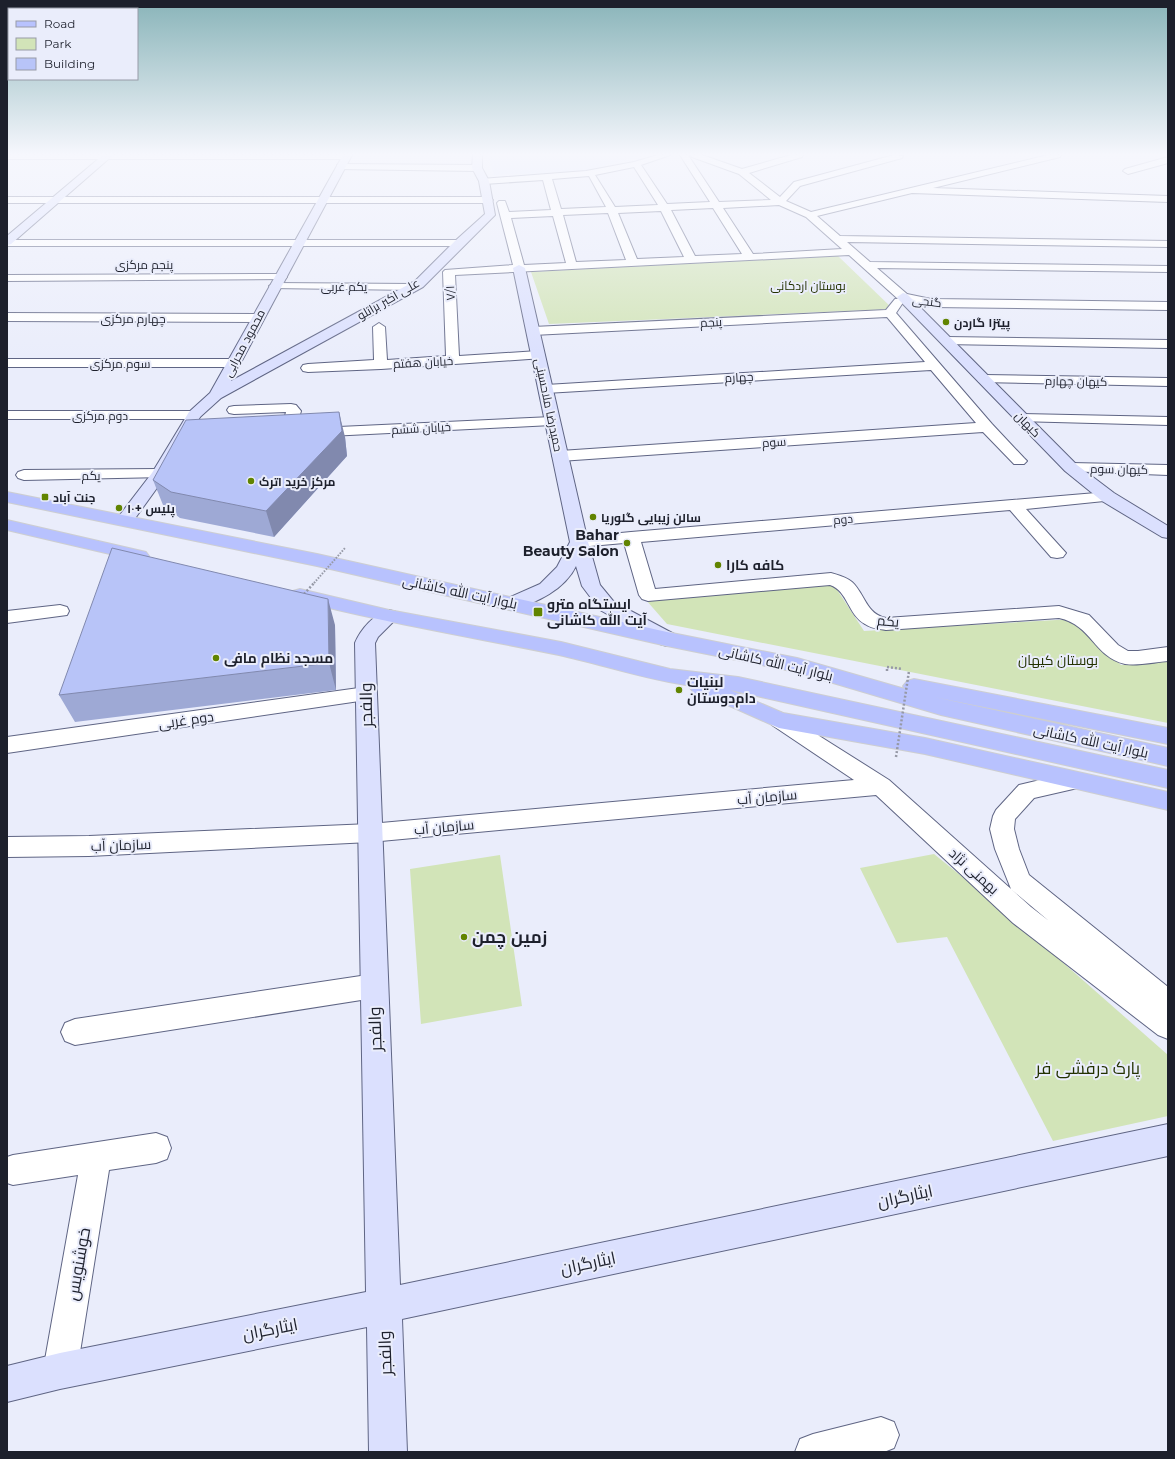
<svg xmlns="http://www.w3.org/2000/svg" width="1175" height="1459" viewBox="0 0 1175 1459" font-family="Montserrat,Cairo,sans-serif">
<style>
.built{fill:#dee5fe}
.green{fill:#d2e4b8}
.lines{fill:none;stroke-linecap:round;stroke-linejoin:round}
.street-casing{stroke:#5f6584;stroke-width:2}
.secondary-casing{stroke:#5f6584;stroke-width:2}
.primary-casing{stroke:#cdced1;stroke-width:2}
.path{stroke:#9699a6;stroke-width:2.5;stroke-dasharray:2 2;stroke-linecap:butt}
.street{fill:#fff;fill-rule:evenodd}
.secondary{fill:#dbe0fe;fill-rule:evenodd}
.primary{fill:#b8c2fe;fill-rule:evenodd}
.path-bridge-far1{stroke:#9699a6;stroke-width:2;stroke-dasharray:1.5 1.5;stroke-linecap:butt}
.path-bridge{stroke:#9699a6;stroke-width:2.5;stroke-dasharray:2 2;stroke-linecap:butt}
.wall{fill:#9ea9d5}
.shaded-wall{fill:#8189ae}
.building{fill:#b8c4f8;stroke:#8189ae}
.poi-dot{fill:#618400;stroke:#eaedfb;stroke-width:1.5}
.labels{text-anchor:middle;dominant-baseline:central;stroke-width:4;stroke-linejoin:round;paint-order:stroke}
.far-street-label{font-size:12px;fill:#1d202c;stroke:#eaedfb}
.far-park-label{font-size:12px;fill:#233200;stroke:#eaedfb}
.far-poi-label{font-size:12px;font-weight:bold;fill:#1d202c;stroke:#eaedfb;text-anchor:start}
.poi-label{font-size:14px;font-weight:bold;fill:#1d202c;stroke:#eaedfb;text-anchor:start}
.street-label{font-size:14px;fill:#1d202c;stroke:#eaedfb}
.park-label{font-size:14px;fill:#233200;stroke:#eaedfb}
.near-street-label{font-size:17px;fill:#1d202c;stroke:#eaedfb}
.near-poi-label{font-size:17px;font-weight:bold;fill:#1d202c;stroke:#eaedfb;text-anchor:start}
.near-park-label{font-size:17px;fill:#233200;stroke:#eaedfb}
</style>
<rect width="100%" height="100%" fill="#eaedfb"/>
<!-- built -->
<path class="built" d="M492 155H642L586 171 494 175 489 158Z"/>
<!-- green -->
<path class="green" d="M838 256 893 309 549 324 531 272Z
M834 585 864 631 1074 619 1121 665 1168 659V723L667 624 646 600Z
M934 854 1001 908 1168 1055V1116L1053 1141 947 937 897 943 860 868Z
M500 855 522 1006 421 1024 410 869Z"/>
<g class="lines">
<defs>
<path id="street" d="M7 155H349L350 156 346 159H7Z
M658 155H670L641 165 667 204 710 202 680 155H688L719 202 771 200 739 174 692 157 691 155H702L742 169 791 155H803L802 157 749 173 780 197 794 182 894 155 903 156 902 158 800 186 786 201 811 212 1048 155H1061L1060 157 933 188 1168 196V202L912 193 817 216 840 236 1168 241V247L847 242 870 262 1168 266V272L877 268 907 294 931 299 1168 302V310L931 307 904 301 896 313 992 424 1024 458 1027 461 1024 464H1014L983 432 560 461 555 459 552 456 555 453 560 451 976 423 931 370 546 393 541 392 539 389 541 386 546 385 925 362 887 317 533 335 527 331 533 327 886 310 895 299H898L849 255 455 275 459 356 538 351 543 352 544 355 543 358 381 369 308 372 303 371 301 368 303 365 308 364 374 360 373 327 379 323 385 327 387 360 446 356 443 272 445 270 513 265 497 203 499 201H505L509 212 551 210 543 180 484 184 479 181 481 179 586 171 634 162ZM634 167 658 205 615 207 595 175ZM589 176 606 207 561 209 552 179ZM779 205 806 217 842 249 753 254 723 208ZM713 208 742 254 695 256 671 210ZM661 211 684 257 637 259 618 213ZM608 213 626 260 576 262 563 215ZM553 216 566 263 524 265 511 218Z
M1168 157V163L1128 174 1123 171 1125 169Z
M340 164 477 165 481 168 477 171 337 169V165Z
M7 197H488L493 200 488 203H7Z
M7 240H459L464 243 459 246H7Z
M281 274 285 275 287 277 285 279 7 281V275Z
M275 283 414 284 420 287 414 290 271 288 269 286Z
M7 313 258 314 264 318 258 322 7 321Z
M947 337 1168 340V348L943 344 941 341Z
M7 359H234L239 360 241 363 239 366 234 367H7Z
M984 375 1168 378V386L979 382 977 379 979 376Z
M291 404 296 405 301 411 296 429 552 417 557 418 559 421 557 424 552 425 289 438 284 437 281 432 286 412 234 414 229 413 227 410 229 407 234 406Z
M7 411H194L199 412 201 415 199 418 194 419H7Z
M1022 414 1168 417V425L1017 421 1015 418 1017 415Z
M1071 463 1168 465V475L1066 471 1063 468 1066 465Z
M159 469 164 471 167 474 164 477 24 480 18 478 16 475 18 472 24 470Z
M1108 492 1114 494 1116 497 1114 500 1026 509 1066 553 1063 557 1057 558 1051 557 1010 510 641 542 655 589 831 573C838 575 846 577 852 582 865 594 866 614 886 618L1059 606 1089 615 1118 645 1128 651H1138L1168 647V661C1154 662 1139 666 1125 664 1094 657 1092 625 1059 618L886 630C879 629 870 628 865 624 848 615 848 591 830 585L648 601 642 599 639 595 624 543 579 547 573 546 571 542 573 538 579 537 631 532Z
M60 605 67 607 69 611 67 615 7 623V611Z
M366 687 373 689 376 694 373 699 7 753V737Z
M779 712 786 715 889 780 1031 907 1049 921 1011 889 995 849 990 829 993 816 996 810 1019 785 1074 772 1082 775 1085 781 1082 787 1034 798 1015 819 1014 829 1019 849 1029 875 1168 987V1039L1158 1035 1013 923 876 795 370 842 89 856 7 857V837L89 836 370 824 854 780 772 725 769 720 772 715Z
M374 974 383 977 387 986 383 995 374 998 75 1045 65 1041 61 1032 65 1023 75 1019Z
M156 1133 167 1137 171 1148 167 1159 156 1163 109 1170 77 1371 72 1383 60 1388 48 1383 43 1371 78 1175 13 1185 7 1183V1157L13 1155Z
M881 1417 894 1422 899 1435 894 1448 884 1452H795L800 1439 813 1434Z"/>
<path id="secondary" d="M103 155H113L11 244 7 245V236Z
M343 155H352L231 381 415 281 455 241 485 214 479 181 472 168 473 155H482V168L489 181 495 215 423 287 221 398 200 417 167 474 131 524 125 525 119 524 116 520 152 473 189 412 210 393Z
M519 265 525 268 588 542 600 585 614 602 674 634 677 639 674 644 667 646 660 644 600 610 582 586 576 566C565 589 537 603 513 609L506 607 503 603 506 599 540 584 557 567 570 542 513 268Z
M903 293 907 294 1077 465 1114 493 1168 526V538L1162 537 1102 501 1065 471 899 300 897 297Z
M389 610 396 612 399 616 378 637 375 643 400 1285 1168 1124V1156L402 1319 407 1452H369L367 1327 60 1389 7 1402V1366L60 1353 366 1292 355 643C361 629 374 614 389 610Z"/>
<path id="primary" d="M7 492 317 554 667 632 797 658 905 689 903 686 907 681 914 679 1168 728V744L934 697 1168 748V766L941 715 796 672 667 646 317 566 7 502Z
M7 520 146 552 149 556 146 560 140 561 7 530Z
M300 589 389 610 561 642 670 669 738 677 1168 770V788L730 690 783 713 925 738 1168 792V810L925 754 779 728 732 707 694 693 690 688 692 686C647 680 604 665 559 655 471 637 381 622 293 599L291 595 293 591Z"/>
</defs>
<!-- street casing -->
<use href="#street" class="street-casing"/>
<!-- secondary casing -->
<use href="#secondary" class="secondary-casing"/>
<!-- primary casing -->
<use href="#primary" class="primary-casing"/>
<!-- path -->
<path class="path" d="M887 671V667L902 669"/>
<!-- street -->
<use href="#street" class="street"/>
<!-- secondary -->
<use href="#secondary" class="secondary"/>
<!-- primary -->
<use href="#primary" class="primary"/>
<!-- path-bridge-far1 -->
<path class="path-bridge-far1" d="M314 583 345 548"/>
<!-- path-bridge -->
<path class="path-bridge" d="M304 594 315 582
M896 757 909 671"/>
</g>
<!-- wall -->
<path class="wall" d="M345 437 347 456 274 537 180 518 163 505 153 480Z
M335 625 336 690 75 722 59 695Z"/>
<!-- shaded-wall -->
<path class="shaded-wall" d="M339 412 345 437 347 456 274 537 266 511Z
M328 599 335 625 336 690 329 663Z"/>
<!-- building -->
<path class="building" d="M339 412 342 431 266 511 171 492 153 480 186 420Z
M112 548 328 599 329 663 59 695Z"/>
<!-- sky -->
<linearGradient id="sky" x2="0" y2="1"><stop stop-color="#89b4b9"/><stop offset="0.43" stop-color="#f6f7fd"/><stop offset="1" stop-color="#f6f7fd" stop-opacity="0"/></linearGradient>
<rect width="1175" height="359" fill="url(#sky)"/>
<!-- markers -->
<g class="poi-dot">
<circle cx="946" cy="322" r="4"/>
<circle cx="251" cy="481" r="4"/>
<rect x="41" y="493" width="8" height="8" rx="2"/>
<circle cx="119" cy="508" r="4"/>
<circle cx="593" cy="517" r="4"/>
<circle cx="627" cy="543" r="4"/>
<circle cx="718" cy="565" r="4"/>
<rect x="533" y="607" width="10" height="10" rx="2"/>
<circle cx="216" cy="658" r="4"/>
<circle cx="679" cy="690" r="4"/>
<circle cx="464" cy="937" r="4"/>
</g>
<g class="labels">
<!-- far-street labels -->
<g class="far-street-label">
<text x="144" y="264">پنجم مرکزی</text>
<text x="344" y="286">یکم غربی</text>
<text transform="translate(450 293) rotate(-92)">۷/۱</text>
<text transform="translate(388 299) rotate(-30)">علی اکبر براتلو</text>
<text transform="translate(927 301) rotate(7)">گنجی</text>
<text x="133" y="318">چهارم مرکزی</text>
<text transform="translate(711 322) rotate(-3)">پنجم</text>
<text transform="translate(244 343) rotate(-62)">محمود محرابی</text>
<text transform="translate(423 362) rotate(-3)">خیابان هفتم</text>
<text x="120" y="363">سوم مرکزی</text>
<text transform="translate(739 377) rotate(-3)">چهارم</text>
<text transform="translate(1076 381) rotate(1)">کیهان چهارم</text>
<text transform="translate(549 405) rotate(78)">حمیدرضا ملاحسینی</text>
<text x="100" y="415">دوم مرکزی</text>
<text transform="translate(1028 424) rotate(45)">کیهان</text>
<text transform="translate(421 428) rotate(-3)">خیابان ششم</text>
<text transform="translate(774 442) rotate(-4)">سوم</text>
<text transform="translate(1119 469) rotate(1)">کیهان سوم</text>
<text x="91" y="475">یکم</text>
<text transform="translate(843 519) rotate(-5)">دوم</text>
</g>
<!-- far-park labels -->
<g class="far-park-label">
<text x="808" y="285">بوستان اردکانی</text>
</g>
<!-- far-poi labels -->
<g class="far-poi-label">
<text x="954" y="322">پیتزا گاردن</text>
<text x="259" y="481">مرکز خرید اترک</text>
<text x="53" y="497">جنت آباد</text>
<text x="127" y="508">پلیس +۱۰</text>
<text x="601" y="517">سالن زیبایی گلوريا</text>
</g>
<!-- poi labels -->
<g class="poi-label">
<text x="619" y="535" text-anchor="end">Bahar<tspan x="619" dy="16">Beauty Salon</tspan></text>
<text x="726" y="565">کافه کارا</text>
<text x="547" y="604">ایستگاه مترو<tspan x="547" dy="16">آیت الله کاشانی</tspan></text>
<text x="224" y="658">مسجد نظام مافی</text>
<text x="687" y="682">لبنیات<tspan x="687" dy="16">دام‌دوستان</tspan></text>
</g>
<!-- street labels -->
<g class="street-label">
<text transform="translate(460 592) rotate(12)">بلوار آیت الله کاشانی</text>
<text transform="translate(888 621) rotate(5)">یکم</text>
<text transform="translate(776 663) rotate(13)">بلوار آیت الله کاشانی</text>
<text transform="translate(186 720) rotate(-8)">دوم غربی</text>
<text transform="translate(1091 741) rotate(12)">بلوار آیت الله کاشانی</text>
<text transform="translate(767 797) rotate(-5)">سازمان آب</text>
<text transform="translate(444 827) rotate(-5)">سازمان آب</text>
<text transform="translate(121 845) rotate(-2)">سازمان آب</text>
<text transform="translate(974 871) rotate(42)">بهمنی نژاد</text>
</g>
<!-- park labels -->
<g class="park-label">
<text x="1058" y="660">بوستان کیهان</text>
</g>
<!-- near-street labels -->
<g class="near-street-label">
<text transform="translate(366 705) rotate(-91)">والفجر</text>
<text transform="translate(375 1029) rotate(-92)">والفجر</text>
<text transform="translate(905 1196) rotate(-12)">ایثارگران</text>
<text transform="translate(588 1263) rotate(-12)">ایثارگران</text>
<text transform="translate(78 1264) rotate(-80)">خوشنویس</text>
<text transform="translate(270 1329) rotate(-11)">ایثارگران</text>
<text transform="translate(385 1353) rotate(-92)">والفجر</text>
</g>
<!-- near-poi labels -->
<g class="near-poi-label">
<text x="472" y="937">زمین چمن</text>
</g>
<!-- near-park labels -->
<g class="near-park-label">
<text x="1088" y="1068">پارک درفشی فر</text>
</g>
</g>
<!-- border -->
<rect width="1175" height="1459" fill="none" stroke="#1d202c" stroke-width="16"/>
<!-- legend -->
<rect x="8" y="8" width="130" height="72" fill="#eaedfb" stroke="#989ba8"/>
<rect x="16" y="21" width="20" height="6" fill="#b8c2fe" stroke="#989ba8"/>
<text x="44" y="28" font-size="12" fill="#1d202c">Road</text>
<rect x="16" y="38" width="20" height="12" fill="#d2e4b8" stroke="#989ba8"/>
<text x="44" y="48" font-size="12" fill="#1d202c">Park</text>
<rect x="16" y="58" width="20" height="12" fill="#b8c4f8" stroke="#989ba8"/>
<text x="44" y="68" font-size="12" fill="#1d202c">Building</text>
</svg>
